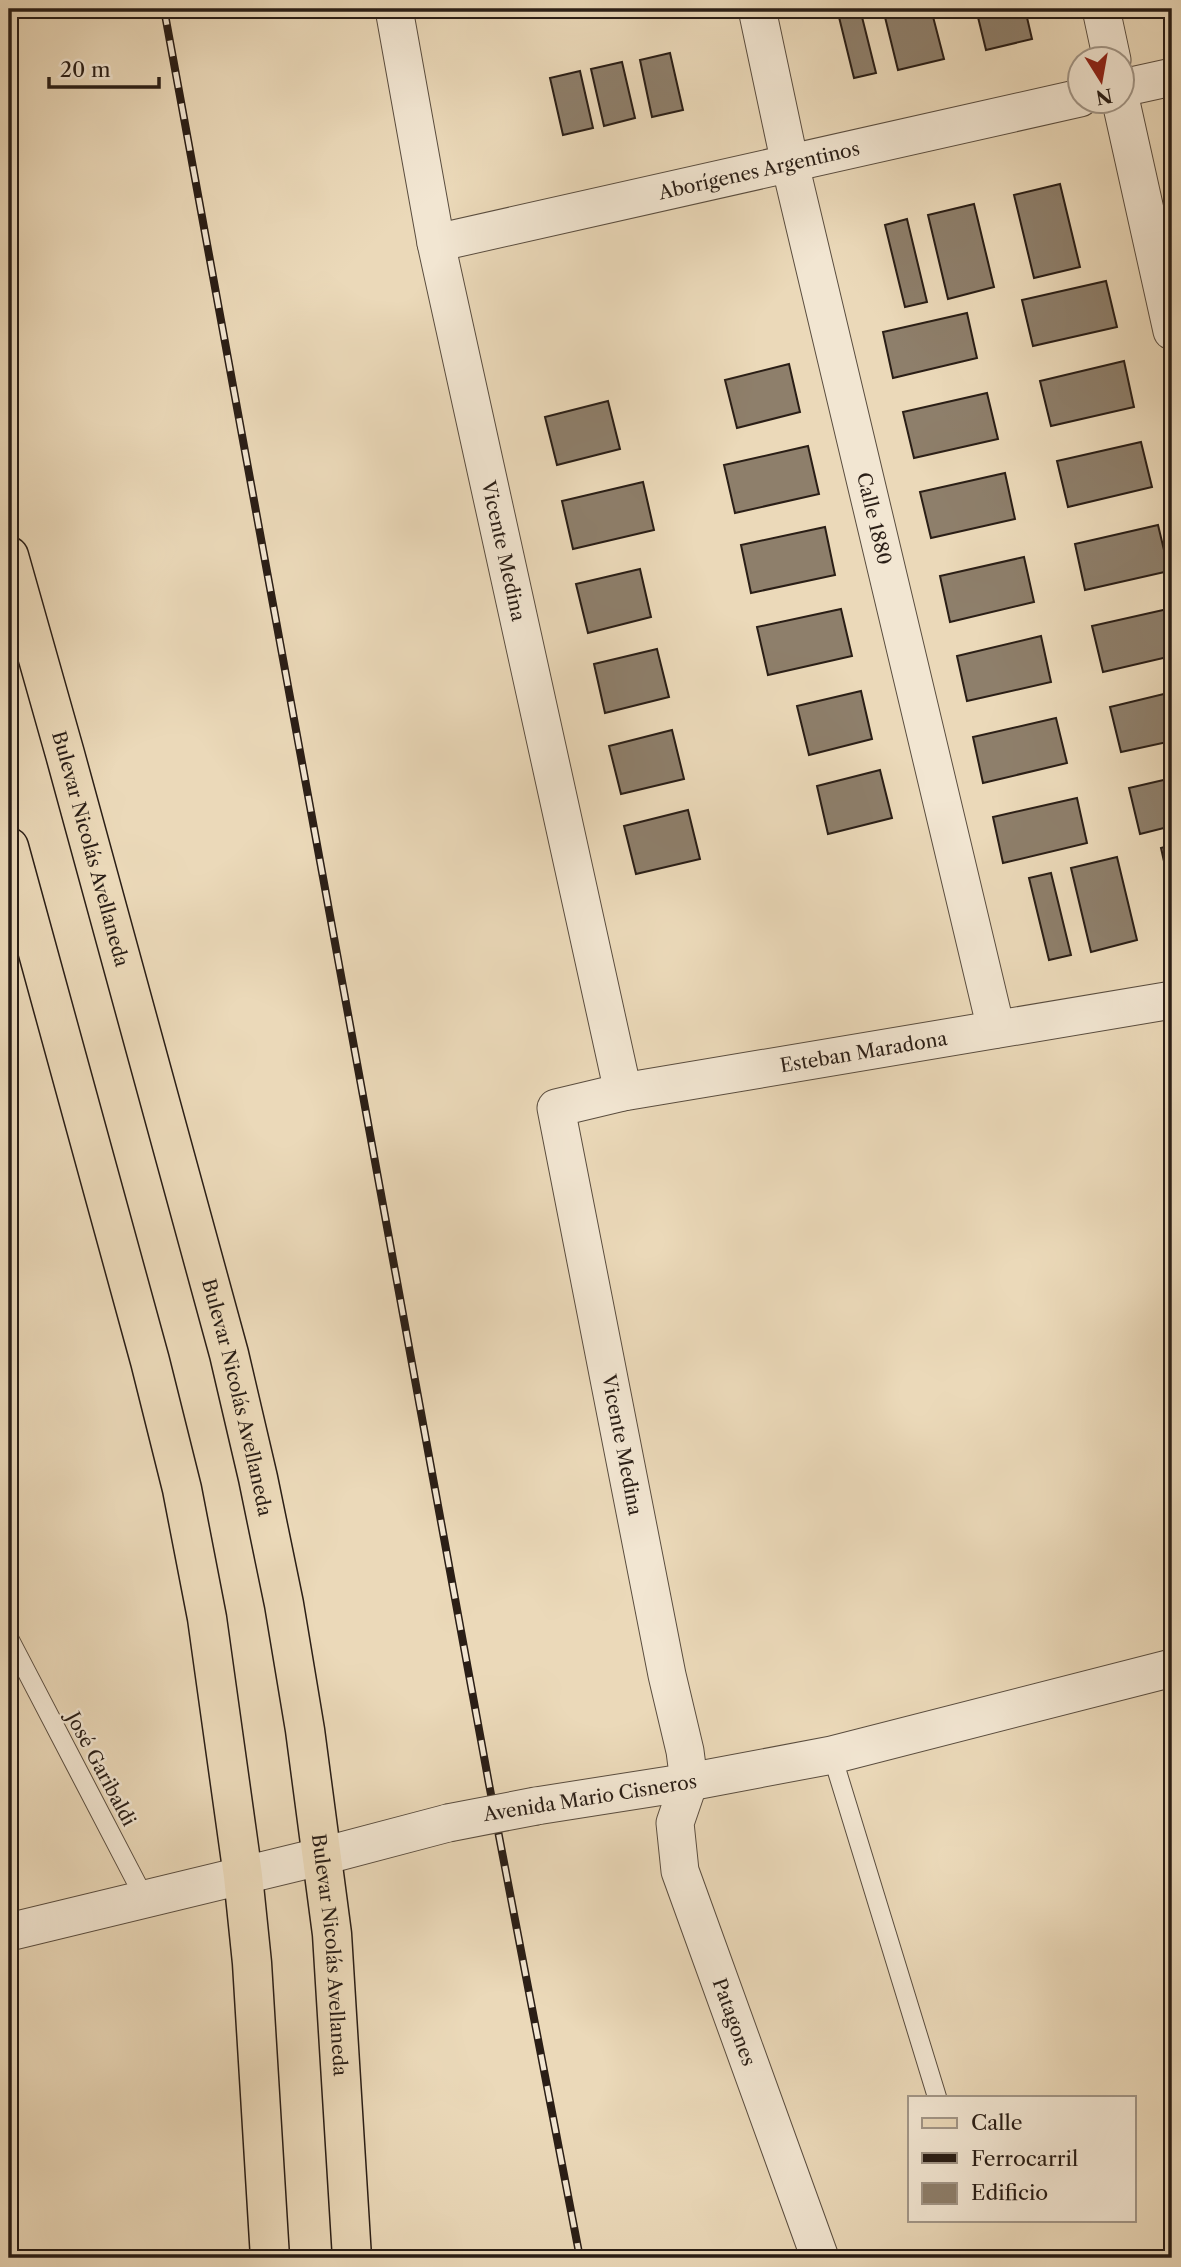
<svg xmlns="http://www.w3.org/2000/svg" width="1181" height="2267" viewBox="0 0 1181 2267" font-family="'Libre Caslon Text',serif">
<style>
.building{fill:#8e7f6b;stroke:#2a1e16;stroke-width:2}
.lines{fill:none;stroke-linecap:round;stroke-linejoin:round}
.lane-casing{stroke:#5a4d3f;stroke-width:20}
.street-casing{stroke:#5a4d3f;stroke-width:39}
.primary-casing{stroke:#2a1e16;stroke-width:41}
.lane{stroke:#f2e6d2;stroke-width:18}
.street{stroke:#f2e6d2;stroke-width:37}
.primary{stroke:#ebd9b9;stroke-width:38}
.rail-casing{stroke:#2a1e16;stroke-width:8}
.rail{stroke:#f2e6d2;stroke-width:5;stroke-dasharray:16;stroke-linecap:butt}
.street-bridge-casing{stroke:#5a4d3f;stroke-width:39;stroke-linecap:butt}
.street-bridge{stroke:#f2e6d2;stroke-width:37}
.labels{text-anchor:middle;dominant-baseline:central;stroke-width:5;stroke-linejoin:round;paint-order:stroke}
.street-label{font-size:19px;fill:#2a1e16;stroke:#f2e6d2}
</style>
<rect width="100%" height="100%" fill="#ebd9b9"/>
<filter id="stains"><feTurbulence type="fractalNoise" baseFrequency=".00286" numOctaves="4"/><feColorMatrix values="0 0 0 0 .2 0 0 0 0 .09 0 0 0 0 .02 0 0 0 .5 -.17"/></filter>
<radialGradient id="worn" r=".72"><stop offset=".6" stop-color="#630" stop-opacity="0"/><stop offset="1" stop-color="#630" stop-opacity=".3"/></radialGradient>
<!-- building -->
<path class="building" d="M837 9H860L876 73 854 78Z
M883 9H931L944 59 898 70Z
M976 9H1025L1032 39 986 50Z
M670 53 683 110 652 117 640 60Z
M622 62 635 118 604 126 591 69Z
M580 71 593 128 563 135 550 78Z
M1060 184 1080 267 1034 278 1014 195Z
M974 204 994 287 948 299 928 215Z
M907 219 927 302 905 307 885 225Z
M1106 281 1117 327 1033 346 1022 300Z
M967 313 977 358 893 378 883 332Z
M1124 361 1134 407 1051 426 1040 381Z
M789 364 800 412 737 428 725 380Z
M987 393 998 439 914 458 903 412Z
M608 401 620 449 557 465 545 417Z
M1141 442 1152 487 1068 507 1057 461Z
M808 446 819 494 735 513 724 465Z
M1005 473 1015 519 931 538 920 492Z
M643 482 654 530 573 549 562 501Z
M1158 525 1169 571 1085 590 1075 544Z
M825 527 835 575 751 593 741 545Z
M1024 557 1034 602 950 622 940 576Z
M640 569 651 617 588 633 576 584Z
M1172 608V656L1103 672 1092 626Z
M841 609 852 656 768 675 757 627Z
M1041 636 1051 682 967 701 957 656Z
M657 649 669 697 605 713 594 664Z
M861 691 872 739 809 755 797 706Z
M1172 692V741L1121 752 1110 707Z
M1056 718 1067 763 983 783 973 737Z
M672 730 684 779 621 794 609 746Z
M880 770 892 818 828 834 817 786Z
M1172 778V826L1140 834 1129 788Z
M1077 798 1087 843 1003 863 993 817Z
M688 810 700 859 636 874 624 826Z
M1172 845V897L1161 848Z
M1117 857 1137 940 1091 952 1071 868Z
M1051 873 1071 955 1049 960 1029 878Z"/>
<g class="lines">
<defs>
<path id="lane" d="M9 1638 145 1899
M832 1755 937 2097"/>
<g id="street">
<path id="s1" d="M394 9 436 243 623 1092"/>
<path id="s2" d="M757 9 790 164 996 1029"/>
<path d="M1101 9 1112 60"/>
<path d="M1122 88 1172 77"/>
<path d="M1121 102 1172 331"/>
<path id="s3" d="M436 243 1080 98"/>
<path d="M536 1806 689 1782 832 1755 1172 1668"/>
<path d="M9 1932 323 1856 448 1823"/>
<path id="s4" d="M820 2258 680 1871 675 1823 689 1782 685 1751 667 1675 556 1108 623 1092 1172 1000"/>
</g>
<g id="primary">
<path id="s5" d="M9 556 65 754 229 1354 258 1478 284 1604 305 1730 332 1934 352 2258"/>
<path d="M9 847 150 1361 182 1489 207 1618 243 1876 252 1963 270 2258"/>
</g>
</defs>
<!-- lane casing -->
<use href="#lane" class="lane-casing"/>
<!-- street casing -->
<use href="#street" class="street-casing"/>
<!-- primary casing -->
<use href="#primary" class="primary-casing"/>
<!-- lane -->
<use href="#lane" class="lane"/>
<!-- street -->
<use href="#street" class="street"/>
<!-- primary -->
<use href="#primary" class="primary"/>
<defs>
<path id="rail" d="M164 9 489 1784 580 2258"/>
</defs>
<!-- rail casing -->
<use href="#rail" class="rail-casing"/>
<!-- rail -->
<use href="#rail" class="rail"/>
<defs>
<path id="street-bridge" d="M448 1823 536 1806"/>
</defs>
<!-- street-bridge casing -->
<use href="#street-bridge" class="street-bridge-casing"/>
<!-- street-bridge -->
<use href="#street-bridge" class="street-bridge"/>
</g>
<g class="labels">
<!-- street labels -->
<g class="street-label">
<text stroke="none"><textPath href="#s3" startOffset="331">Aborígenes Argentinos</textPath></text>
<text stroke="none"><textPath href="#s2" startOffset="523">Calle 1880</textPath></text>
<text stroke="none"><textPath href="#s1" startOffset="553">Vicente Medina</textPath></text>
<text stroke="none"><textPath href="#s5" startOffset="304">Bulevar Nicolás Avellaneda</textPath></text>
<text stroke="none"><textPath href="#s4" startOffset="1503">Esteban Maradona</textPath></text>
<text stroke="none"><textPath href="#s5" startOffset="872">Bulevar Nicolás Avellaneda</textPath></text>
<text transform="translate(622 1445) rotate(79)">Vicente Medina</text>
<text transform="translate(101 1769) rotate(62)">José Garibaldi</text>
<text transform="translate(590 1798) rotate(-9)">Avenida Mario Cisneros</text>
<text stroke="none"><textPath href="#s5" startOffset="1438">Bulevar Nicolás Avellaneda</textPath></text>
<text transform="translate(734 2022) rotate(70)">Patagones</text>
</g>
</g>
<!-- margin -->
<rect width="1181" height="2267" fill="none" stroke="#ebd9b9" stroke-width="35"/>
<rect x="10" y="10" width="1160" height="2246" fill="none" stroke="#2a1e16" stroke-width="3.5"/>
<rect x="18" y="18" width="1146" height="2232" fill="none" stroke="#2a1e16" stroke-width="2"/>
<!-- legend -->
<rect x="908" y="2096" width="228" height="126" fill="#f2e6d2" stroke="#a29687" stroke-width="2"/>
<rect x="922" y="2118" width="35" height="10" fill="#ebd9b9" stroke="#a29687" stroke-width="2"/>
<text x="971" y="2130" font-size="21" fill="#2a1e16">Calle</text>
<rect x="922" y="2153" width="35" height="10" fill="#2a1e16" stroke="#a29687" stroke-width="2"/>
<text x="971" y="2166" font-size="21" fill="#2a1e16">Ferrocarril</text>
<rect x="922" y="2183" width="35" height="21" fill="#8e7f6b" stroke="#a29687" stroke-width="2"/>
<text x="971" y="2200" font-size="21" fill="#2a1e16">Edificio</text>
<!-- north arrow -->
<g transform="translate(1101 80) rotate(169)"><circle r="33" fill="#f2e6d2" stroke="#a29687" stroke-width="2"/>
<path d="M0-5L12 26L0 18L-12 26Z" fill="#8f2418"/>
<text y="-10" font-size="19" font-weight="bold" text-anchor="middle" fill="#2a1e16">N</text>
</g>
<!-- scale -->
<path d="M49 77v10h110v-10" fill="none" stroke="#2a1e16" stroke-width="3.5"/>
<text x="60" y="77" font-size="21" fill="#2a1e16" stroke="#f2e6d2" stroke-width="5" paint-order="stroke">20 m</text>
<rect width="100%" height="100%" filter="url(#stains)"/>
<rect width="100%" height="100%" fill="url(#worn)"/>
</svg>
